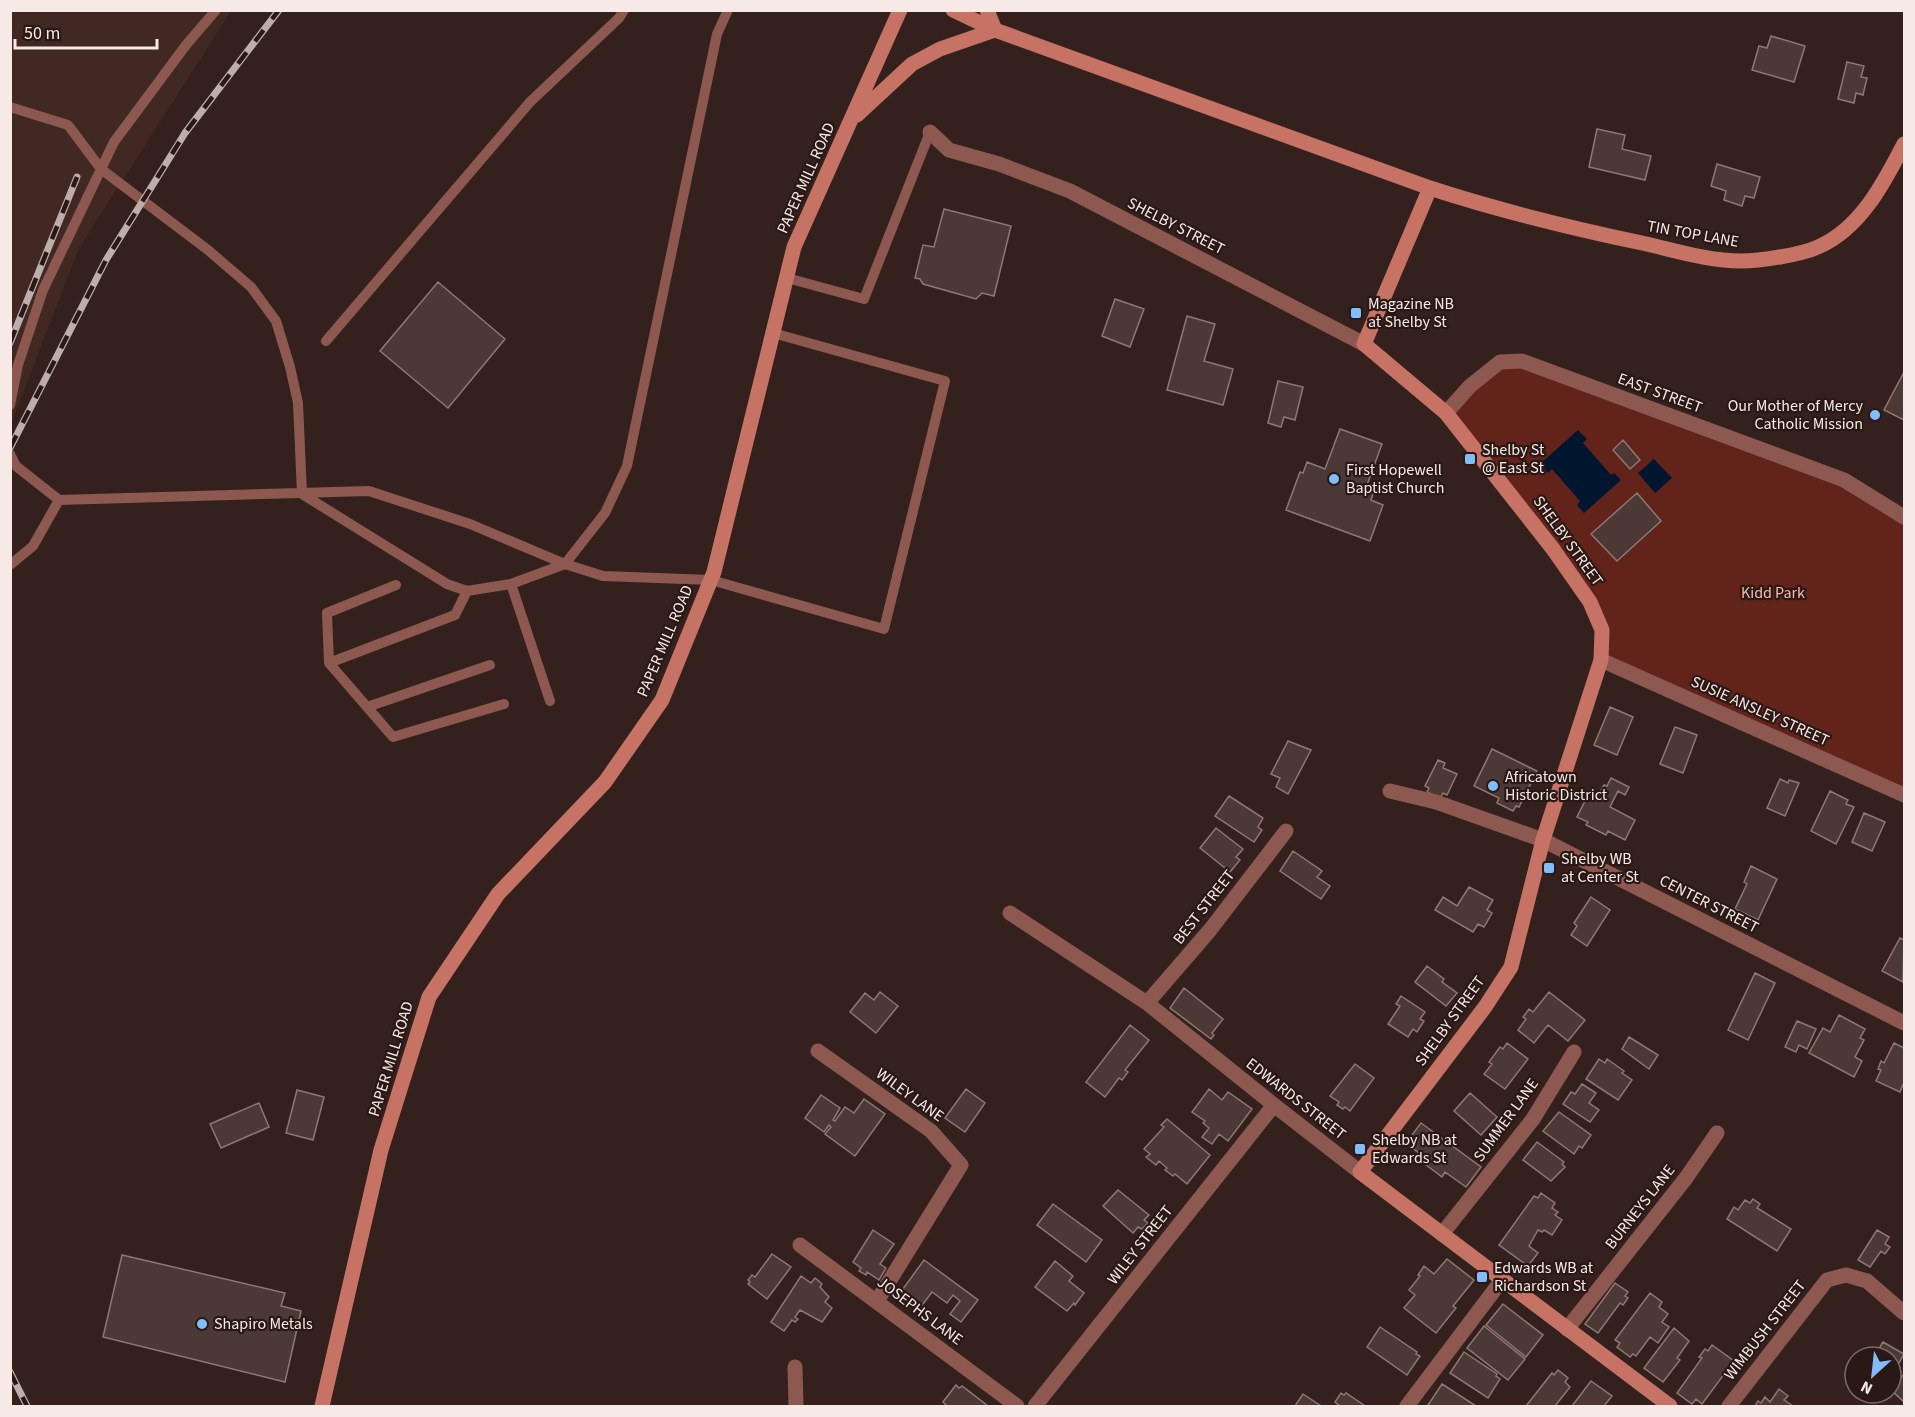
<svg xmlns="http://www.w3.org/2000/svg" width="1915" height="1417" viewBox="0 0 1915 1417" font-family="'Source Sans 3',sans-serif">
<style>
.built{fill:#412823}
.green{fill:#61231a}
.water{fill:#00152e}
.building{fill:#4c3834;stroke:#8f7873;stroke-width:1.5}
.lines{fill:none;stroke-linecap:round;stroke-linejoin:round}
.lane{stroke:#8c584f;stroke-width:10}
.street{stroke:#8c584f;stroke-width:15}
.secondary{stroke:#c67264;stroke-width:15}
.rail-casing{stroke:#bdaeab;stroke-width:7}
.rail{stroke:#2a1815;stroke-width:4.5;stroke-dasharray:14;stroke-linecap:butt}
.poi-dot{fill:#82bcfa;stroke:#2a1815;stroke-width:2}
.labels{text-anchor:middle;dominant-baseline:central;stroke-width:4.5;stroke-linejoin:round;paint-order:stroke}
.street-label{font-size:16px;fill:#f6e9e6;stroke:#2a1815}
.poi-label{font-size:16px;fill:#f6e9e6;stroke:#2a1815;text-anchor:start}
.park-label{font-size:16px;fill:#fab9ad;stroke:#2a1815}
</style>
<rect width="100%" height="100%" fill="#34211e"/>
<!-- built -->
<path class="built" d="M11 11H231L79 248 11 424Z"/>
<!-- green -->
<path class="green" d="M1522 361 1844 480 1904 517V795L1601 660 1590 602 1446 413 1500 362Z"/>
<!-- water -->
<path class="water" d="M1578 430 1587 439 1583 443 1611 475 1614 473 1621 480 1584 513 1577 505 1580 501 1552 469 1548 473 1540 464Z
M1654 459 1672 478 1655 493 1638 473Z"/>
<!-- building -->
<path class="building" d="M1771 36 1805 46 1794 82 1752 70 1759 46 1767 48Z
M1847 62 1864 66 1861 77 1867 78 1863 95 1856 93 1854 103 1838 99Z
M1597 129 1625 135 1622 149 1651 156 1645 180 1589 167Z
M1717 164 1760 177 1754 198 1745 196 1742 206 1724 200 1726 191 1711 186Z
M944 209 1011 226 994 296 982 293 976 299 923 284 920 279 915 278 923 245 934 247Z
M438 282 505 339 448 408 380 351Z
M1115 299 1144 309 1130 347 1102 336Z
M1187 316 1215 324 1204 361 1233 369 1223 405 1167 390Z
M1904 372V420L1884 410Z
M1278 381 1303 387 1295 420 1284 417 1281 427 1268 423Z
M1340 429 1382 444 1367 485 1375 488 1371 500 1383 505 1370 541 1286 510 1300 472 1303 473 1307 462 1325 469Z
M1623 440 1640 460 1630 469 1613 450Z
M1637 493 1661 521 1617 561 1591 534Z
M1610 707 1633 717 1617 755 1594 745Z
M1675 727 1697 735 1683 773 1660 764Z
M1288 741 1311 750 1288 794 1276 787 1280 778 1271 774Z
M1492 749 1537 771 1519 807 1516 806 1513 811 1497 803 1499 798 1474 786Z
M1438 760 1445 763 1443 768 1457 774 1447 795 1443 793 1440 798 1427 792 1429 788 1425 786Z
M1611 778 1629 787 1625 795 1618 791 1610 807 1635 820 1625 840 1608 831 1606 835 1586 825 1588 822 1577 817 1589 793 1597 797 1604 785 1607 786Z
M1780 779 1788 783 1789 780 1799 783 1785 816 1767 808Z
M1830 791 1848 800 1846 804 1854 807 1836 844 1811 831Z
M1229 796 1263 818 1258 827 1262 830 1254 842 1215 816Z
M1864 813 1885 822 1872 851 1852 842Z
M1216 828 1243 849 1236 857 1240 860 1230 872 1200 848Z
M1293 851 1322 871 1317 877 1330 886 1321 899 1280 871Z
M1751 866 1777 879 1758 920 1735 909 1747 884 1744 882Z
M1469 887 1493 900 1487 910 1492 913 1484 927 1478 924 1473 932 1435 910 1443 897 1457 906Z
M1591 897 1610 910 1587 946 1571 935 1577 926 1574 923Z
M1900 938 1904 940 1903 982 1882 971Z
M1427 966 1444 979 1442 982 1457 993 1446 1006 1415 982Z
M1755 973 1775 983 1748 1040 1728 1030Z
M1184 988 1223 1019 1212 1033 1214 1035 1211 1039 1170 1008Z
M880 992 898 1006 876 1033 850 1012 865 993 874 1000Z
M1549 992 1585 1020 1568 1041 1548 1025 1534 1043 1518 1030 1526 1019 1523 1017 1529 1009 1533 1012Z
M1401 996 1425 1012 1420 1019 1424 1021 1417 1032 1413 1029 1408 1037 1388 1024 1400 1006 1396 1004Z
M1839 1015 1865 1029 1860 1038 1864 1040 1855 1057 1862 1061 1854 1077 1809 1053 1823 1028 1830 1032Z
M1797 1021 1816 1029 1807 1049 1799 1045 1796 1052 1785 1047Z
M1130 1025 1149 1040 1125 1070 1128 1072 1122 1080 1119 1078 1105 1097 1086 1082Z
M1629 1037 1658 1055 1649 1069 1622 1049Z
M1507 1043 1528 1059 1505 1089 1484 1074 1492 1064 1489 1062 1500 1047 1503 1049Z
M1894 1043 1904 1048V1082L1900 1092 1876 1081 1881 1070 1878 1069 1881 1061 1884 1063Z
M1599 1059 1605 1063 1607 1059 1624 1071 1622 1073 1632 1080 1618 1100 1586 1079Z
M1355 1064 1374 1078 1350 1111 1345 1107 1343 1109 1337 1105 1339 1102 1330 1096Z
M1582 1084 1596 1093 1589 1103 1599 1110 1590 1122 1563 1104 1571 1092 1575 1094Z
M966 1089 985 1103 965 1132 945 1118Z
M1209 1089 1222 1100 1228 1092 1252 1109 1228 1141 1219 1134 1212 1144 1202 1137 1209 1128 1203 1123 1205 1121 1192 1112Z
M297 1090 324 1097 313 1140 286 1133Z
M1470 1093 1497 1117 1481 1135 1454 1111Z
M821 1095 840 1108 833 1120 835 1121 845 1107 854 1113 864 1099 885 1114 855 1156 825 1134 831 1127 829 1125 824 1132 805 1118Z
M259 1103 269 1127 221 1148 210 1124Z
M1559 1112 1591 1135 1582 1148 1579 1146 1574 1154 1543 1131Z
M1167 1119 1210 1155 1187 1184 1175 1174 1173 1176 1165 1170 1167 1168 1159 1161 1156 1165 1146 1157 1150 1154 1144 1149 1164 1127 1161 1125Z
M1421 1123 1481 1167 1466 1187 1445 1172 1442 1177 1417 1158 1420 1154 1406 1143Z
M1537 1142 1564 1162 1562 1164 1565 1167 1551 1181 1523 1160Z
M1118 1190 1149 1215 1144 1220 1148 1223 1142 1229 1138 1227 1133 1233 1103 1206Z
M1541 1193 1555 1203 1552 1208 1558 1212 1555 1215 1562 1220 1552 1235 1544 1230 1542 1232 1538 1230 1529 1246 1538 1253 1528 1266 1499 1245 1534 1196 1538 1198Z
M1753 1199 1760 1204 1757 1208 1791 1229 1777 1251 1727 1219 1734 1207 1738 1210 1745 1200 1750 1203Z
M1053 1204 1102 1240 1086 1262 1037 1225Z
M873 1230 894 1244 880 1264 886 1268 879 1280 867 1272 866 1275 859 1271 861 1268 853 1262Z
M1877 1230 1889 1237 1885 1244 1890 1247 1885 1254 1881 1251 1870 1267 1858 1260Z
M772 1254 791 1267 767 1299 748 1284 750 1282 748 1280 752 1275 755 1277Z
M122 1255 285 1293 281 1306 301 1311 285 1382 103 1337Z
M1447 1259 1474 1280 1453 1306 1456 1308 1436 1333 1404 1308 1415 1295 1409 1290 1420 1276 1418 1275 1424 1266 1434 1274Z
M924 1260 978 1300 961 1322 950 1314 960 1301 953 1295 947 1303 932 1292 920 1308 900 1293Z
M1055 1261 1073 1276 1069 1281 1084 1293 1075 1305 1074 1303 1067 1311 1035 1287Z
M801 1276 811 1283 815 1278 822 1284 820 1287 829 1297 825 1302 832 1308 822 1322 800 1310 795 1317 798 1319 795 1322 792 1320 784 1331 771 1322Z
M1615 1283 1628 1292 1625 1296 1628 1298 1623 1305 1620 1303 1598 1333 1585 1324Z
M1650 1293 1662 1302 1659 1307 1668 1314 1662 1322 1669 1327 1658 1343 1650 1337 1636 1356 1633 1354 1630 1357 1617 1347 1620 1343 1615 1340Z
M1503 1304 1543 1335 1526 1357 1486 1325Z
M1484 1326 1525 1359 1508 1380 1467 1348Z
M1380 1327 1417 1352 1416 1354 1420 1356 1407 1375 1367 1347Z
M1674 1328 1689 1341 1677 1358 1680 1360 1663 1382 1644 1368Z
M1883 1342 1904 1354 1891 1377V1357H1874Z
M1712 1345 1734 1361 1702 1404 1696 1399 1692 1404 1677 1393 1702 1358 1699 1357 1705 1349 1708 1351Z
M1464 1352 1497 1374 1496 1376 1500 1379 1488 1398 1450 1373Z
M1558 1370 1568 1378 1565 1382 1570 1387 1555 1406H1526L1552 1373 1554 1375Z
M1904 1374V1402L1891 1390Z
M1591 1381 1612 1396 1604 1406H1572Z
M1442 1384 1476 1406H1431L1428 1405Z
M956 1385 959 1388 962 1386 988 1406H947L943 1402Z
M1779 1389 1788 1396 1784 1400 1793 1406H1757L1756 1404 1758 1401 1761 1403 1765 1397 1770 1402Z
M1341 1393 1344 1395 1346 1393 1365 1406H1340L1335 1402Z
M1303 1394 1321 1406H1295Z"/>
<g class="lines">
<!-- lane -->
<path class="lane" d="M10 107 68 125 101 169 208 250 251 287 276 321 290 367 298 403 302 494
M787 278 864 299 930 132
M326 341 530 102 619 18 624 10
M10 405 18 365 43 290 114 142 186 45 216 10
M10 454 16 466 59 500 369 491 470 524 565 564 603 576 711 580 884 629 945 381 773 333
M302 494 447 584 467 591 511 584 565 564 605 513 627 466 717 34 728 10
M10 565 33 546 59 500
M511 584 550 701
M396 585 327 613 329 663 455 615 467 591
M329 663 393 737 504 704
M367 707 490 665"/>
<!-- street -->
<path class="street" d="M930 132 949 150 999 164 1070 191 1364 344
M1446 413 1470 386 1500 362 1522 361 1844 480 1904 517
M1601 660 1904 795
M1390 791 1436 802 1543 840 1904 1023
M1010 913 1147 1003 1274 1105 1360 1172
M1147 1003 1210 930 1286 831
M818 1051 931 1131 961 1165 877 1301
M1442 1234 1533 1119 1574 1052
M800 1245 1017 1406
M1567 1329 1686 1178 1717 1133
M795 1367 796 1406
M1035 1406 1274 1105
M1407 1406 1502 1280
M1729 1406 1827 1280 1846 1275 1867 1281 1904 1313"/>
<!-- secondary -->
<path class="secondary" d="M953 10 995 30 1430 188C1500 211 1571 228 1642 243 1674 250 1708 261 1741 261 1760 261 1800 255 1818 247 1860 229 1884 183 1904 144
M857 115 912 64 940 49 995 30 987 10
M1430 188 1364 344 1446 413 1553 549 1590 602 1602 630 1601 660 1543 840 1511 967 1485 1007 1360 1172 1670 1406
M322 1406 381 1150 429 997 498 894 605 782 662 700 714 572 794 247 900 10"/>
<defs>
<path id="rail" d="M10 343 77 177
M10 448 106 260 185 133 279 10
M10 1372 27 1406"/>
</defs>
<!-- rail casing -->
<use href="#rail" class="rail-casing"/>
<!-- rail -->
<use href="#rail" class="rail"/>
</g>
<!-- markers -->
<g class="poi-dot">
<rect x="1350" y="307" width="12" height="12" rx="3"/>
<circle cx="1875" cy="415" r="6"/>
<rect x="1464" y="453" width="12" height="12" rx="3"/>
<circle cx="1334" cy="479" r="6"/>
<circle cx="1493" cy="786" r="6"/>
<rect x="1543" y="862" width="12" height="12" rx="3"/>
<rect x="1354" y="1143" width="12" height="12" rx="3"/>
<rect x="1476" y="1271" width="12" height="12" rx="3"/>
<circle cx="202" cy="1324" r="6"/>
</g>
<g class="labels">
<!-- street labels -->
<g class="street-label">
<text transform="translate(806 178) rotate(-66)">PAPER MILL ROAD</text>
<text transform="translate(1176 226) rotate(27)">SHELBY STREET</text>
<text transform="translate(1693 234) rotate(10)">TIN TOP LANE</text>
<text transform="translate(1660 393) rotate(20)">EAST STREET</text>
<text transform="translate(1568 541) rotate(54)">SHELBY STREET</text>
<text transform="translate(665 641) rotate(-67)">PAPER MILL ROAD</text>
<text transform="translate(1760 711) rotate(24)">SUSIE ANSLEY STREET</text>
<text transform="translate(1709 904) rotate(27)">CENTER STREET</text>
<text transform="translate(1204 907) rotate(-52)">BEST STREET</text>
<text transform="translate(1450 1021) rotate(-54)">SHELBY STREET</text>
<text transform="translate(391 1059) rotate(-73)">PAPER MILL ROAD</text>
<text transform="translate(910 1095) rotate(36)">WILEY LANE</text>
<text transform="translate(1296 1099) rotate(38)">EDWARDS STREET</text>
<text transform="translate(1506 1120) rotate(-54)">SUMMER LANE</text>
<text transform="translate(1640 1207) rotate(-52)">BURNEYS LANE</text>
<text transform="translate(1140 1245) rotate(-52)">WILEY STREET</text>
<text transform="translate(920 1311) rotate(37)">JOSEPHS LANE</text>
<text transform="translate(1765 1330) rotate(-52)">WIMBUSH STREET</text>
</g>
<!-- poi labels -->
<g class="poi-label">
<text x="1368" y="304">Magazine NB<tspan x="1368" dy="18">at Shelby St</tspan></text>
<text x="1863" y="406" text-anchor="end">Our Mother of Mercy<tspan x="1863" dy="18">Catholic Mission</tspan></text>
<text x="1482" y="450">Shelby St<tspan x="1482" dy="18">@ East St</tspan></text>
<text x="1346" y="470">First Hopewell<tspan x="1346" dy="18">Baptist Church</tspan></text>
<text x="1505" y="777">Africatown<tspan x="1505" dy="18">Historic District</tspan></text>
<text x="1561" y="859">Shelby WB<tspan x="1561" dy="18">at Center St</tspan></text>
<text x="1372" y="1140">Shelby NB at<tspan x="1372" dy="18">Edwards St</tspan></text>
<text x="1494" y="1268">Edwards WB at<tspan x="1494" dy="18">Richardson St</tspan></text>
<text x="214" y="1324">Shapiro Metals</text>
</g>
<!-- park labels -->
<g class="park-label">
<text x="1773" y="593">Kidd Park</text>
</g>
</g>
<!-- border -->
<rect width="1915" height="1417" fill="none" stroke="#f6e9e6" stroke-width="24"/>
<!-- north arrow -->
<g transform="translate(1873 1375) rotate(207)"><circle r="28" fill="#2a1815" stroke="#7c6c69" stroke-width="1.5"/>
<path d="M0-4.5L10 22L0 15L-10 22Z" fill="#82bcfa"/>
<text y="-9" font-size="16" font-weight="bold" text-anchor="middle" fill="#f6e9e6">N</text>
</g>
<!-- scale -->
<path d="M15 39v9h142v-9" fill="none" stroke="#f6e9e6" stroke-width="3"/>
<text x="24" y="39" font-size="18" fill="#f6e9e6" stroke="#2a1815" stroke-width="4.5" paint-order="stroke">50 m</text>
</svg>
